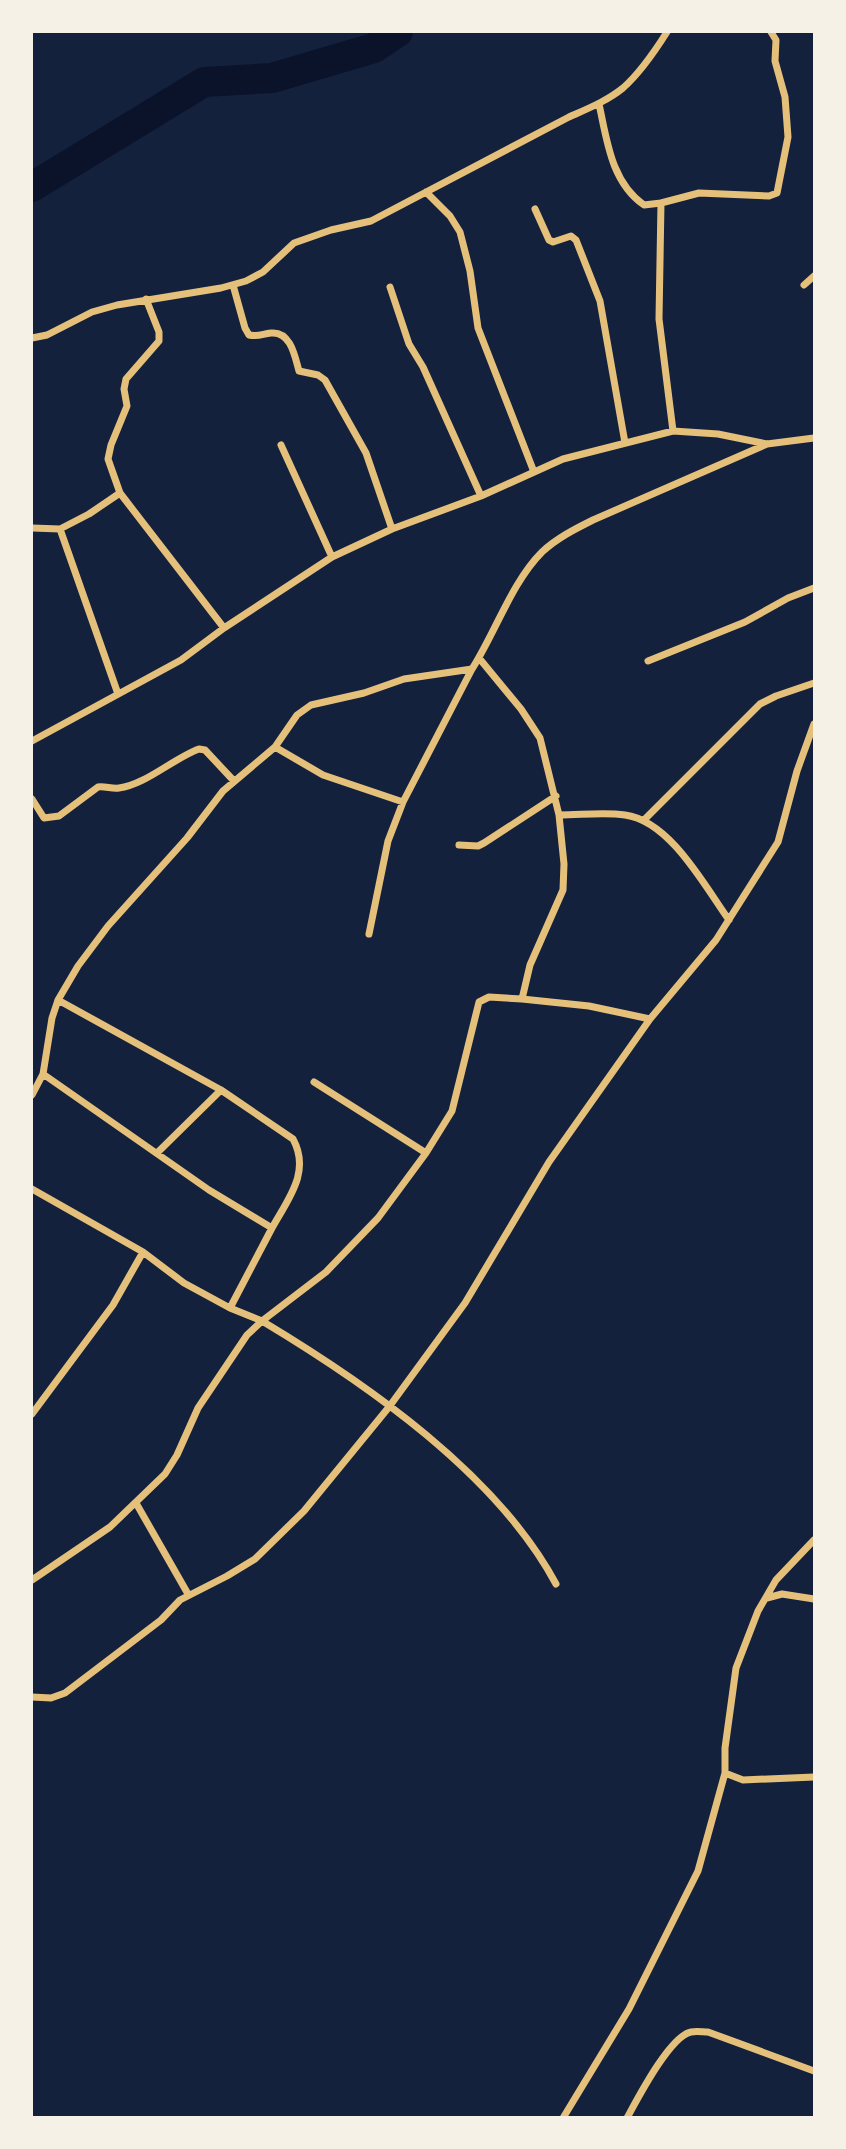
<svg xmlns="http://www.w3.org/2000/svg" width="846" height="2149" viewBox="0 0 846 2149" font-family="'Fira Sans',sans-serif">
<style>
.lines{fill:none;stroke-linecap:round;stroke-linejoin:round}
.river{stroke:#0b132b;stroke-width:30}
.minor{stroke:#e5c07b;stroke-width:7}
</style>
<rect width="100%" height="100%" fill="#14213d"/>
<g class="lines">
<!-- river -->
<path class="river" d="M32 187 204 82 272 78 374 48 398 32"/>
<!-- minor -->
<path class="minor" d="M599 104C607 140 611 182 644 205L661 203
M426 192 450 216 460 232 470 271 478 328 534 472
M535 209 549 240 553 242 571 236 576 240 600 301 625 443
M233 285 245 328 249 335C259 337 262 334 271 333 291 331 295 357 299 371L318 375 325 380 366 453 392 529
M804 285 814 276
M390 287 409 344 423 367 481 496
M32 338 47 335 92 312 117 305 221 288 246 281 263 272 294 243 331 230 371 221 569 117C587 109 607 101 623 88 640 73 655 51 667 32
M673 431 659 319 661 203 699 193 769 196 777 193 788 137 785 97 775 61 776 40 771 32
M281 445 332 557
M120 493 108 459 111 445 127 406 124 389 126 379 159 341V332L146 299
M32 528 60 529 89 514 120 493 224 628
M60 529 118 694
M648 661 745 622 788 598 814 588
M32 741 181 660 224 628 332 557 392 529 481 496 563 459 673 431 718 434 767 444 814 438
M275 747 297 715 311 705 364 693 404 679 472 669C495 633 512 582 542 552 557 538 575 529 593 520L767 444
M32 799 44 818 59 816 98 787C105 786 112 789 119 788 145 785 174 758 199 749L205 750 234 781
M559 815C581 815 604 812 625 815 670 821 704 885 729 920
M644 820 760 704 776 696 814 683
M459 845 478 846 484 843 556 796
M369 934 388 841 403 802
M522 999 589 1006 650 1019 716 940 778 842 797 771 814 724
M58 1000 221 1090 293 1139C311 1172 288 1199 272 1228
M314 1082 426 1153 452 1111 479 1002 489 997 522 999 530 965 563 890 564 864 559 815 540 738 521 709 479 658
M32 1095 43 1074 52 1018 58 1000 78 966 108 926 187 838 223 791 275 747 323 775 403 802 472 669
M157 1153 221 1090
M426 1153 378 1218 326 1272 262 1321C367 1384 497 1474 556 1584
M32 1189 143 1252
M32 1414 113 1305 143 1252 184 1283 230 1308 272 1228 209 1190 43 1074
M136 1503 188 1594
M32 1580 110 1527 165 1474 177 1455 198 1408 247 1335 262 1321 230 1308
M767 1598 782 1594 814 1599
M32 1697 51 1698 65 1693 161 1620 180 1600 227 1576 255 1559 304 1511 389 1407 465 1303 549 1162 650 1019
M725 1773 743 1780 814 1777
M563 2118 629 2009 698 1871 725 1773V1748L736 1668 758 1611 776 1580 814 1540
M627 2118C638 2098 670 2036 691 2032 696 2031 703 2032 708 2032L814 2071"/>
</g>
<!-- border -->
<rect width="846" height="2149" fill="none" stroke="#f6f1e7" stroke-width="66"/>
</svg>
